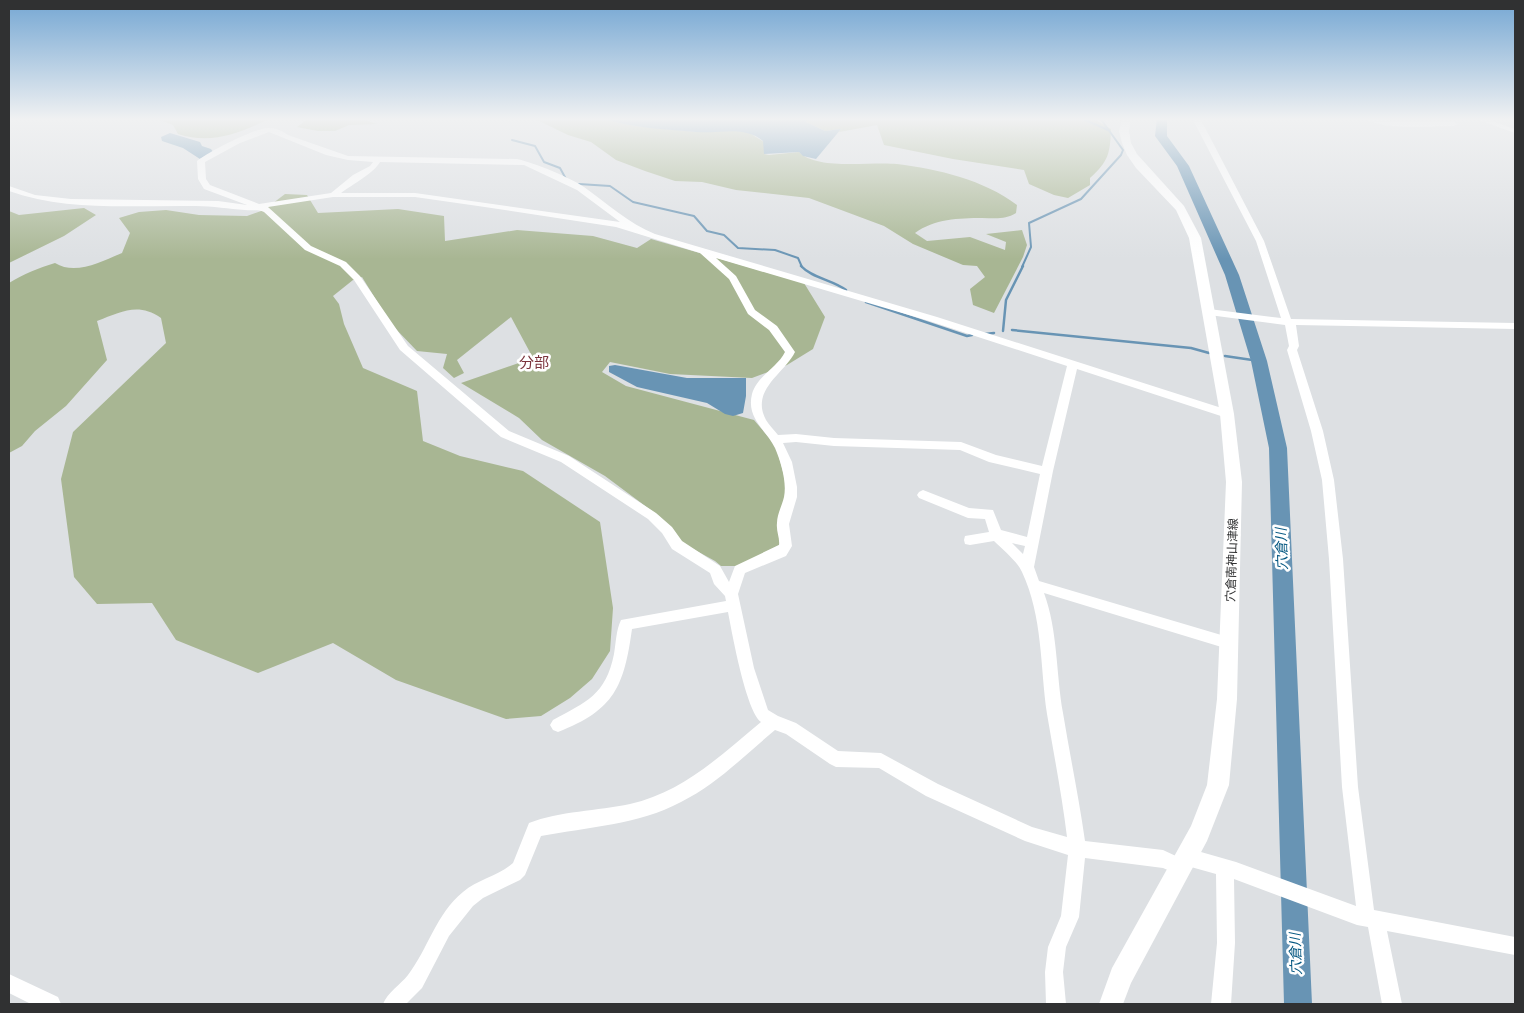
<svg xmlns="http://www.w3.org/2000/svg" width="1524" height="1013" viewBox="0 0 1524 1013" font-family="Rubik,'Noto Sans JP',sans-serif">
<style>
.green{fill:#a8b693}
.water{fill:#6894b4}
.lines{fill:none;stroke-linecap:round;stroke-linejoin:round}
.stream-far1{stroke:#6894b4;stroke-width:2}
.stream{stroke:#6894b4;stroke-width:2.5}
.river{fill:#6894b4;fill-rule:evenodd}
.minor{fill:#fff;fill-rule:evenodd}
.major{fill:#fff;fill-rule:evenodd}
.labels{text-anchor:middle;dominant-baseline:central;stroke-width:5;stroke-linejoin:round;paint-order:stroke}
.street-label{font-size:12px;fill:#303132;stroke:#fff}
.water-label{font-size:14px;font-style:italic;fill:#045781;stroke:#fff}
.quarter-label{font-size:15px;fill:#7b343c;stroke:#fff}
</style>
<rect width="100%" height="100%" fill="#dde0e3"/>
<!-- green -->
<path class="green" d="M155 118H271C240 133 212 145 178 134L173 125Z
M309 118H359L377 124 349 125 335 131H318L297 127Z
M533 118H601L635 126 697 132 724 130 748 132 764 142V154L769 155 799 152C818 171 872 161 897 164 938 169 984 180 1017 205L1016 213C1005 220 995 218 982 218 959 218 934 219 915 233L927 241 970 237 1005 250 1006 242 986 234 1022 230 1027 245 1023 257 994 313 973 305 970 289 985 277 977 266 963 265 913 244 884 226 809 198 736 190 702 182 675 181 645 171 616 160 591 142 568 135Z
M808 118H1092L1111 129C1110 153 1109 161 1090 178V185L1068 198 1054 195 1029 184 1024 170 953 159 884 145 877 125 839 132 841 129 825 131 806 122Z
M285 194 307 195 318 213 398 209 444 216 445 241 517 230 593 236 637 248 651 239 804 283 825 317 813 349 787 365 752 378 670 374 610 362 602 372 626 386 754 420 776 446 788 490 781 544 738 566H721L715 561 684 544 660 517 605 476 542 440 519 418 461 383 533 358 511 317 457 360 464 373 454 378 443 368 447 354 417 351 391 324 362 277 353 280 333 296 339 304 344 324 363 368 417 391 423 441 460 456 523 471 600 522 613 608 610 651 592 679 570 698 541 716 506 719 396 680 333 643 258 673 176 640 152 603 97 604 74 577 61 479 73 432 166 343 161 318C138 302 121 312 97 321L107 360 66 406 35 431 22 446 9 453V283C24 274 38 268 55 263 76 276 102 261 122 253L130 233 119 218 139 212 166 210 199 215 247 216 264 210Z
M84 208 96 215 64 236 9 263V211L19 215Z"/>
<!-- water -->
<path class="water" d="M601 118H808L806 122 825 131 841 129 816 159 803 156 799 152 764 154 763 141C744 125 720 134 696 132 665 129 631 128 601 118Z
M170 133 200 142 202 146 211 149 213 152 200 159 183 148 162 141 161 137Z
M615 365 687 378H746V396L743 413 733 416 725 414 707 403 637 387 609 372V366Z"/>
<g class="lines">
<!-- stream-far1 -->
<path class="stream-far1" d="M1081 118 1108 130
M512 140 535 146 544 162 560 168 566 179
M579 184 610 186 633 202 694 216 707 231 724 235 738 248 775 250 798 258 802 267
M1022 267 1031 247 1029 223 1081 199 1121 155 1123 150 1100 118"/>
<!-- stream -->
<path class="stream" d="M801 266C812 278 833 280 846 290
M866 302 967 336 972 335
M1012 330 1191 348 1209 353
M1003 331 1006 300 1023 266
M985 334 994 333
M1225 356 1259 361"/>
<!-- river -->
<path class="river" d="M1157 118H1167V136L1189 166 1239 275 1267 361 1287 448 1312 1004H1284L1269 448 1251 361 1225 275 1177 166 1155 136Z"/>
<!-- minor -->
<path class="minor" d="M1192 118H1200L1264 241 1291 319 1515 323V329L1296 325 1299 346 1297 350 1323 431 1334 480 1343 559 1358 787 1374 910 1515 937V955L1387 931 1402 1004H1382L1368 927 1357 925 1234 879 1235 943 1231 1004H1211L1217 943 1216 874 1191 867 1188 873 1182 876 1163 868 1085 858 1079 917 1066 947 1063 972 1066 1004H1046L1045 972 1048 947 1061 916 1068 855 1025 841 926 796 879 768 836 767 830 764 786 734 775 730C745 755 717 784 681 802 638 825 588 827 541 836L525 875 520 880 483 898 473 906 449 936 422 988 406 1004H383C388 992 400 985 408 975 428 949 436 914 463 892 478 879 499 876 513 863L529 823C559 811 598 811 630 804 683 792 720 756 761 722 746 711 732 633 728 612L632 629C624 686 615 710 558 732L553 730 550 725 553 720C586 702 606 695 614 654 616 643 616 630 621 620L726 601 725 596 714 584 710 573 672 549 662 533 648 519 561 462 501 437 495 432 400 350 354 280 340 266 305 250 264 212C257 209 253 211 245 210 229 209 213 206 196 206 134 205 68 212 9 191V186L35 195 71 199 218 201 247 205 204 189 198 179 197 161C208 152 256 127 269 128 277 128 282 131 288 135L348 156 517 159C535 163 569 177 584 187 608 204 628 223 655 234L937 317 1231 411 1233 414 1231 417 1227 418 1077 369 1053 471 1034 567 1039 581 1228 637 1233 639 1235 643 1233 647 1228 649 1044 593C1058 631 1056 674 1063 713 1070 756 1079 798 1085 841L1163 850 1178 857 1181 851 1187 848 1236 862 1356 906 1342 787 1329 559 1322 480 1311 431 1287 350 1289 346 1285 325 1209 315 1204 312 1209 309 1281 318 1256 241ZM269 132 326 155 348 160 373 162 370 166 353 175 331 193 259 204 210 185 206 179 205 162 240 143ZM380 162 524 165 577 190 620 222 415 193H341C353 184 374 173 380 162ZM333 197H415L478 206 616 227 700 253 729 279 748 314 769 330 785 352C777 368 757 376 752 394 746 419 766 429 775 448 781 462 787 482 784 497 782 506 777 514 777 523 776 531 780 538 779 545L735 566 729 582 720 566 682 541 672 527 656 513 569 456 509 431 408 346 360 276 346 262 311 246 268 207ZM716 258 929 321 1067 366 1042 466 996 455 961 442 834 438 796 434 778 435C774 430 769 425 766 420 750 390 784 374 795 352L777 326 755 310 736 276ZM796 442 834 446 960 450 989 462 1040 474 1027 537 1001 530 993 510 969 508 923 490 919 492 917 495 919 498 968 518 985 519 989 532 965 536 964 540 965 544 970 545 994 541C1003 550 1017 561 1022 572 1043 617 1040 666 1047 714 1054 755 1062 796 1067 837L1032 827 938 784 881 753 838 751 796 723 778 716 768 710 754 668 738 594 745 573 786 556 792 546 789 524 797 497V487L792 462 783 443ZM1012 543 1025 546 1023 554Z
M1364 118 1396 121 1454 122 1458 124 1454 126C1431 126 1382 131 1364 118Z
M1473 118H1483L1515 129V133Z
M9 974 58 997 61 1004H31L9 993Z"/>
<!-- major -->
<path class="major" d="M1122 118H1131L1129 131 1131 143 1137 154 1184 206 1201 238 1234 414 1242 482 1237 699 1229 785 1207 841 1131 983 1123 1004H1099L1112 968 1191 826 1207 785 1217 699 1226 482 1220 414 1189 238 1176 210 1136 168 1127 155 1122 143 1119 131Z"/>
</g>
<!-- sky -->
<linearGradient id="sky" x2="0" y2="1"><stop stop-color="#75a7d3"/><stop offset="0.46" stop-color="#f0f1f2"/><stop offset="1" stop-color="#f0f1f2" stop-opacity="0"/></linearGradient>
<rect width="1524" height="259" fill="url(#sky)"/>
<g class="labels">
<!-- street labels -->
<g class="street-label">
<text transform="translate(1232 560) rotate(-88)">穴倉南神山津線</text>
</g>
<!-- water labels -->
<g class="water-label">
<text transform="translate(1282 549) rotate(-92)">穴倉川</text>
<text transform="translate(1296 954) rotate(-92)">穴倉川</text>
</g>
<!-- quarter labels -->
<g class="quarter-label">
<text x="534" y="363">分部</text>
</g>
</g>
<!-- border -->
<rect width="1524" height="1013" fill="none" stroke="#303132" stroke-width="20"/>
</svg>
